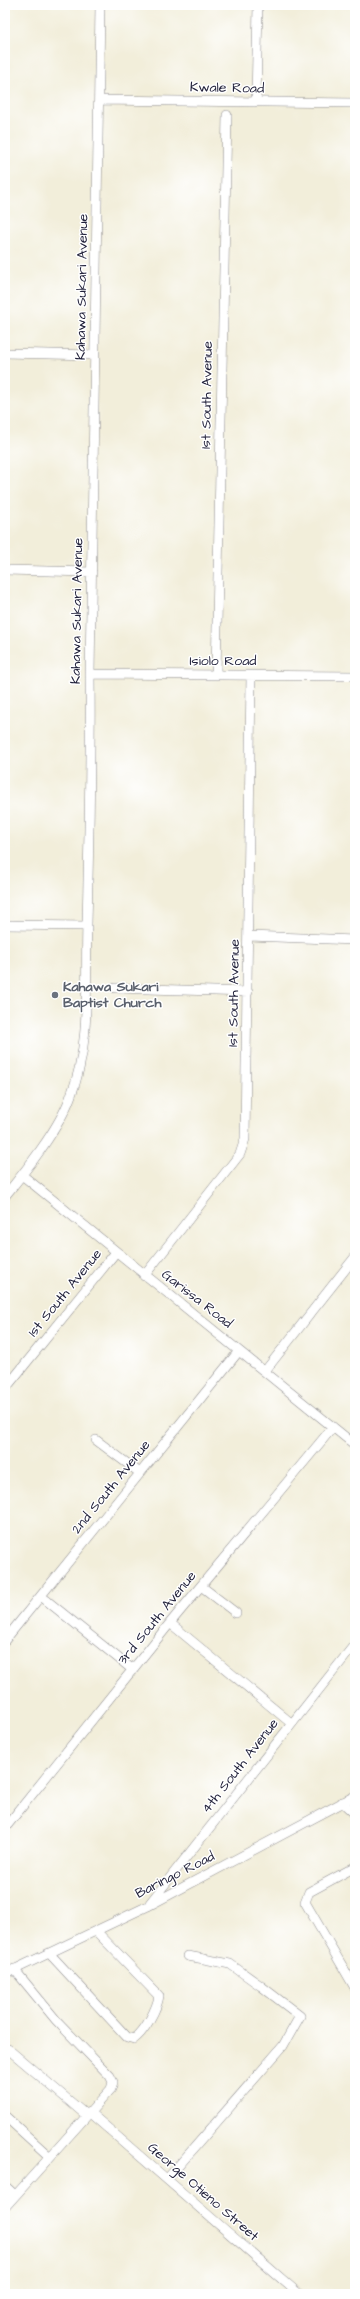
<svg xmlns="http://www.w3.org/2000/svg" width="360" height="2299" viewBox="0 0 360 2299" font-family="'Architects Daughter',sans-serif">
<style>
.lines{fill:none;stroke-linecap:round;stroke-linejoin:round}
.minor-casing{stroke:#8a888a;stroke-width:10}
.minor{stroke:#fff;stroke-width:9}
.worship-dot{fill:#6b7280;stroke:#fff;stroke-width:1.5}
.labels{text-anchor:middle;dominant-baseline:central;stroke-width:3;stroke-linejoin:round;paint-order:stroke}
.street-label{font-size:14px;fill:#22223b;stroke:#fff}
.worship-label{font-size:14px;font-weight:bold;fill:#5b616d;stroke:#fff;text-anchor:start}
</style>
<rect width="100%" height="100%" fill="#fff"/>
<filter id="ink" filterUnits="userSpaceOnUse"><feTurbulence type="fractalNoise" baseFrequency=".025" numOctaves="2"/><feDisplacementMap in="SourceGraphic" scale="8" xChannelSelector="R" yChannelSelector="G"/><feConvolveMatrix kernelMatrix="1 2 1 2 8 2 1 2 1" color-interpolation-filters="sRGB"/></filter>
<filter id="wash" filterUnits="userSpaceOnUse"><feTurbulence type="fractalNoise" baseFrequency=".012" numOctaves="4" result="noise"/><feDisplacementMap in="SourceGraphic" scale="16" xChannelSelector="R" yChannelSelector="G"/><feGaussianBlur stdDeviation="0.9" result="paint"/><feColorMatrix in="noise" values="0 0 0 0 0 0 0 0 0 0 0 0 0 0 0 0 0 1.4 0 .05"/><feComposite in="paint" operator="in"/></filter>
<g filter="url(#wash)">
<rect width="100%" height="100%" fill="#f2eeda"/>
</g>
<g filter="url(#ink)">
<g class="lines">
<defs>
<path id="minor" d="M99 100 355 103
M256 102 258 5
M5 353 94 355
M5 570 92 572
M90 674 355 676
M216 675 227 115
M5 925 87 926
M249 936 355 940
M115 988 248 992
M22 1175 355 1445
M5 1196C27 1169 58 1130 70 1098 92 1044 85 981 87 925 89 841 91 758 90 674L100 5
M144 1276 240 1154 245 1139 251 676
M265 1371 355 1257
M5 1389 116 1252
M96 1440 140 1473
M201 1586 236 1613
M41 1596 133 1670
M170 1623 291 1723
M5 1640 239 1351
M342 1802 355 1814
M5 1828 170 1623 333 1427
M355 1867 309 1892 305 1902 355 1988
M150 1903 355 1644
M49 1953 127 2037 134 2039C145 2031 157 2009 159 1996L96 1931
M5 1974 148 1906 355 1796
M8 2049 86 2115
M89 2112 299 2294
M5 2116 50 2157
M167 2179 283 2046 300 2016 261 1986 230 1964 188 1956
M5 2186 15 2195
M5 2207 111 2089 113 2082 110 2076 56 2020 14 1969"/>
</defs>
<!-- minor casing -->
<use href="#minor" class="minor-casing"/>
<!-- minor -->
<use href="#minor" class="minor"/>
</g>
</g>
<!-- markers -->
<circle class="worship-dot" cx="55" cy="995" r="4"/>
<g class="labels">
<!-- street labels -->
<g class="street-label">
<text transform="translate(227 88) rotate(1)">Kwale Road</text>
<text transform="translate(82 287) rotate(-89)">Kahawa Sukari Avenue</text>
<text transform="translate(207 395) rotate(-89)">1st South Avenue</text>
<text transform="translate(77 611) rotate(-89)">Kahawa Sukari Avenue</text>
<text x="223" y="661">Isiolo Road</text>
<text transform="translate(234 993) rotate(-89)">1st South Avenue</text>
<text transform="translate(65 1293) rotate(-51)">1st South Avenue</text>
<text transform="translate(197 1299) rotate(38)">Garissa Road</text>
<text transform="translate(111 1487) rotate(-51)">2nd South Avenue</text>
<text transform="translate(157 1618) rotate(-51)">3rd South Avenue</text>
<text transform="translate(240 1766) rotate(-52)">4th South Avenue</text>
<text transform="translate(175 1875) rotate(-27)">Baringo Road</text>
<text transform="translate(203 2192) rotate(41)">George Otieno Street</text>
</g>
<!-- worship labels -->
<g class="worship-label">
<text x="63" y="987">Kahawa Sukari<tspan x="63" dy="16">Baptist Church</tspan></text>
</g>
</g>
<!-- margin -->
<rect width="360" height="2299" fill="none" stroke="#fff" stroke-width="20"/>
</svg>
